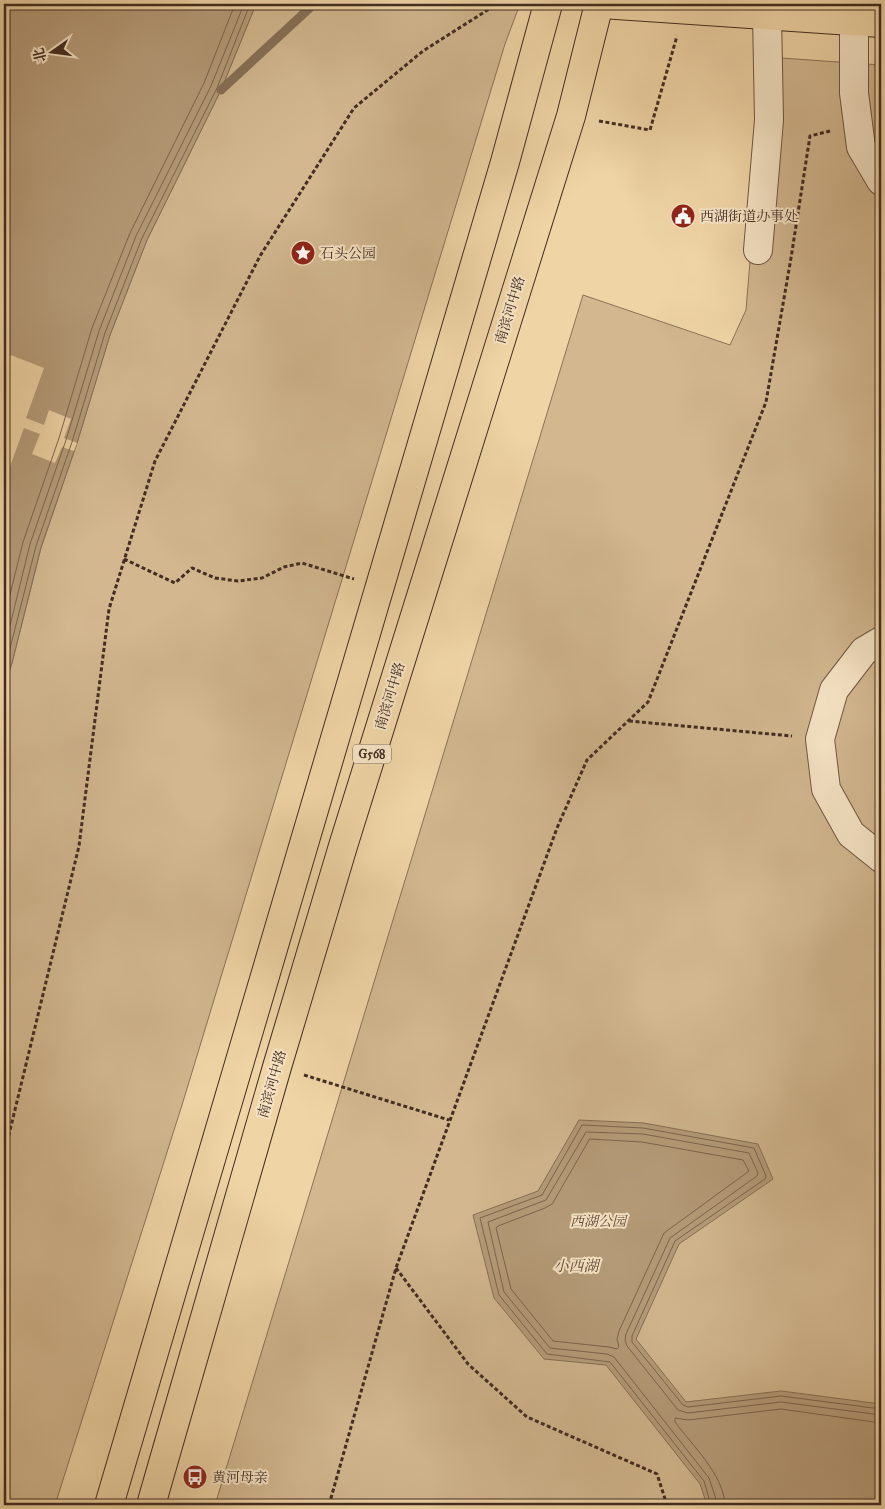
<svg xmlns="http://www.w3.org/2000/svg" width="885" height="1509" viewBox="0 0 885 1509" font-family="'IM FELL Great Primer','Noto Serif SC',serif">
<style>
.green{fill:#d2b78f;stroke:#8a7258}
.water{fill:#b59b78;stroke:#876f56}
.pier{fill:#efd4a5}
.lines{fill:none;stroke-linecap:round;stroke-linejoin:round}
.shore{stroke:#7c644d;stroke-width:1}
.stream{stroke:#876f56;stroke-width:9}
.minor-casing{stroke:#6e5643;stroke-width:30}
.major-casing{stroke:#432c22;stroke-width:30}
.highway-casing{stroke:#432c22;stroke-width:30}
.path{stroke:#432c22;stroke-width:3;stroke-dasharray:4 2.5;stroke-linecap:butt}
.minor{stroke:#f5e3c4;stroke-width:28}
.major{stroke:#efd4a5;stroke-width:28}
.highway{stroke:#efd4a5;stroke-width:28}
.labels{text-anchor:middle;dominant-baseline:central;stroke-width:4;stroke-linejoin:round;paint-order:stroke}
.shield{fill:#f5e3c4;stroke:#786353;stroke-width:1}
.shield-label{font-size:12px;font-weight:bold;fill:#432c22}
.poi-label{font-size:14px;fill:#432c22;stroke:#f5e3c4;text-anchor:start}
.street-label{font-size:14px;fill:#432c22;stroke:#f5e3c4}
.park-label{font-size:14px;font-style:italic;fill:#604838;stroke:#f5e3c4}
.water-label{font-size:15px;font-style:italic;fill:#604838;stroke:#f5e3c4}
</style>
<rect width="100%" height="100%" fill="#efd4a5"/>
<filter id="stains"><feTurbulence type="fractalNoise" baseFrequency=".004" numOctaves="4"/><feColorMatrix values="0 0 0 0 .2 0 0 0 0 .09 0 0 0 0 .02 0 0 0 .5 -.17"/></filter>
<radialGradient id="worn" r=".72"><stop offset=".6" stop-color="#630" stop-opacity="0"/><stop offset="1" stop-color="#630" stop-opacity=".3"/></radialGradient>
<!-- green -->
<path class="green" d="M256 4H520L505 44 182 1105 55 1505H4V686L12 663 41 548 77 443 110 335 147 240 221 90Z
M767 57 881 65V1505H215L583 295 730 345 746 310Z"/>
<!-- water -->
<path class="water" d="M4 4H256L221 90 147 240 110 335 77 443 41 547 12 663 4 686Z
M579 1120 644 1123 758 1144 773 1179 679 1244 636 1339 686 1402 781 1391 881 1404V1505H707L700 1484 606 1365 544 1359 494 1298 473 1215 538 1191Z"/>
<!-- pier -->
<path class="pier" d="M8 354 44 368 26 418 44 425 49 410 71 419 64 438 77 443 74 451 62 447 55 463 32 454 40 434 24 428 4 483V364Z"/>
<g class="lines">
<!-- shore -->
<path class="shore" d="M4 619 23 542 59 438 92 328 130 233 204 83 235 4
M4 650 30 544 66 440 99 331 136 236 211 86 244 4
M4 672 36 546 72 442 105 333 142 238 217 88 250 4
M590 1139 642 1142 743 1160 749 1171 664 1233 619 1331 617 1339 619 1347 617 1349 609 1347 553 1341 511 1289 496 1228 498 1226 545 1208 552 1204Z
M711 1505 704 1481 610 1362 547 1354 499 1295 480 1218 542 1195 582 1125 643 1128 754 1148 766 1176 765 1179 675 1241 632 1336V1342L683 1405 688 1407 781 1396 881 1409
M718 1505 709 1478 614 1357 607 1354 550 1348 504 1292 488 1222 546 1200 586 1132 643 1134 749 1153 758 1173 757 1176 670 1238 626 1334 625 1340 627 1346 678 1410 688 1413 781 1402 881 1415
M725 1505C724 1475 692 1445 675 1422V1418L688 1420 781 1409 881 1423"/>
<!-- stream -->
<path class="stream" d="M221 90 314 4"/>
<defs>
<path id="minor" d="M854 21V93L861 147 881 181
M758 250 769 120 767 15
M881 641 864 651 834 690 820 739 826 789 851 834 881 858"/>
<path id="major" d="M602 4 881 23"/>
<path id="highway" d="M109 1505 505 162 548 4
M151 1505 277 1067 343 846 571 116 599 4"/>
</defs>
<!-- minor casing -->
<use href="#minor" class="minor-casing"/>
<!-- major casing -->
<use href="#major" class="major-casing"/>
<!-- highway casing -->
<use href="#highway" class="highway-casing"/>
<!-- path -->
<path class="path" d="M599 121 650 130 677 36
M124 559 175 583 192 568 215 578 238 581 262 578 284 567 302 563 354 579
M629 721 792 736
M304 1075 449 1120
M4 1155 79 846 109 609 155 461 260 256 354 108 423 51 497 4
M396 1268 468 1364 527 1417 657 1474 667 1505
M329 1505 396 1268 557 828 587 760 648 702 766 402 791 258 810 136 830 131"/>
<!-- minor -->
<use href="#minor" class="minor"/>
<!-- major -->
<use href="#major" class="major"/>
<!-- highway -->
<use href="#highway" class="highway"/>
</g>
<!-- icons -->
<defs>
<symbol id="civic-disc" viewBox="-11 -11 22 22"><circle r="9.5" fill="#8f2418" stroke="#f5e3c4"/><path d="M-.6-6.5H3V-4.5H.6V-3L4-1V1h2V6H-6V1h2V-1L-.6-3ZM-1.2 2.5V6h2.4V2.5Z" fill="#fff"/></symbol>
<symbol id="sight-disc" viewBox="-11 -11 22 22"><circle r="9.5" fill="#8f2418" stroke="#f5e3c4"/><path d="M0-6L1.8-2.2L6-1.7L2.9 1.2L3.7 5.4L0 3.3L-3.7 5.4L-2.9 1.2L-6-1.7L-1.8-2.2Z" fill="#fff"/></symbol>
<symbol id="bus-disc" viewBox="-11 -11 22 22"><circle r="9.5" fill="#8f2418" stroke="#f5e3c4"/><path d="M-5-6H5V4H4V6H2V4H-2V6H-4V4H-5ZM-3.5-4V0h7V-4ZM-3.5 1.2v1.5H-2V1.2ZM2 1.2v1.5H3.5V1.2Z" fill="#fff"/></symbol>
</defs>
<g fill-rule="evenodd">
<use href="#civic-disc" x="669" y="202" width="28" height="28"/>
<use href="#sight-disc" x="289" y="239" width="28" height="28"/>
<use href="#bus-disc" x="181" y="1463" width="28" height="28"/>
</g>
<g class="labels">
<!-- shield labels -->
<rect class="shield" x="353" y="744.5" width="38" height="19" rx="4"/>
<g class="shield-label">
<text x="372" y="754">G568</text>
</g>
<!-- poi labels -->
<g class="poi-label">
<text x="700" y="216">西湖街道办事处</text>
<text x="320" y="253">石头公园</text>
<text x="212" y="1477">黄河母亲</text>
</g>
<!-- street labels -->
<g class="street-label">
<text transform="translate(510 310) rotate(-73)">南滨河中路</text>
<text transform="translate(390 696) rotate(-73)">南滨河中路</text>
<text transform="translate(272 1084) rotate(-74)">南滨河中路</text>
</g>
<!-- park labels -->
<g class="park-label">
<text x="598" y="1221">西湖公园</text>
</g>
<!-- water labels -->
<g class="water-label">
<text x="576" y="1266">小西湖</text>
</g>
</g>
<!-- margin -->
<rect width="885" height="1509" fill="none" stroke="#efd4a5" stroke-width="20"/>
<rect x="5" y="5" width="875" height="1499" fill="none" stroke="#432c22" stroke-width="2.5"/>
<rect x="10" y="10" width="865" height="1489" fill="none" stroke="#432c22"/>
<!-- north arrow -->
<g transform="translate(52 52) rotate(256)" stroke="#f5e3c4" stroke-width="4" paint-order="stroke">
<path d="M0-4L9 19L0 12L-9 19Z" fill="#432c22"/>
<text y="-8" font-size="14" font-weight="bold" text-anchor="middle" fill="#432c22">北</text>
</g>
<rect width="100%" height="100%" filter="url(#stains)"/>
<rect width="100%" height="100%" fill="url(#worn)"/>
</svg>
